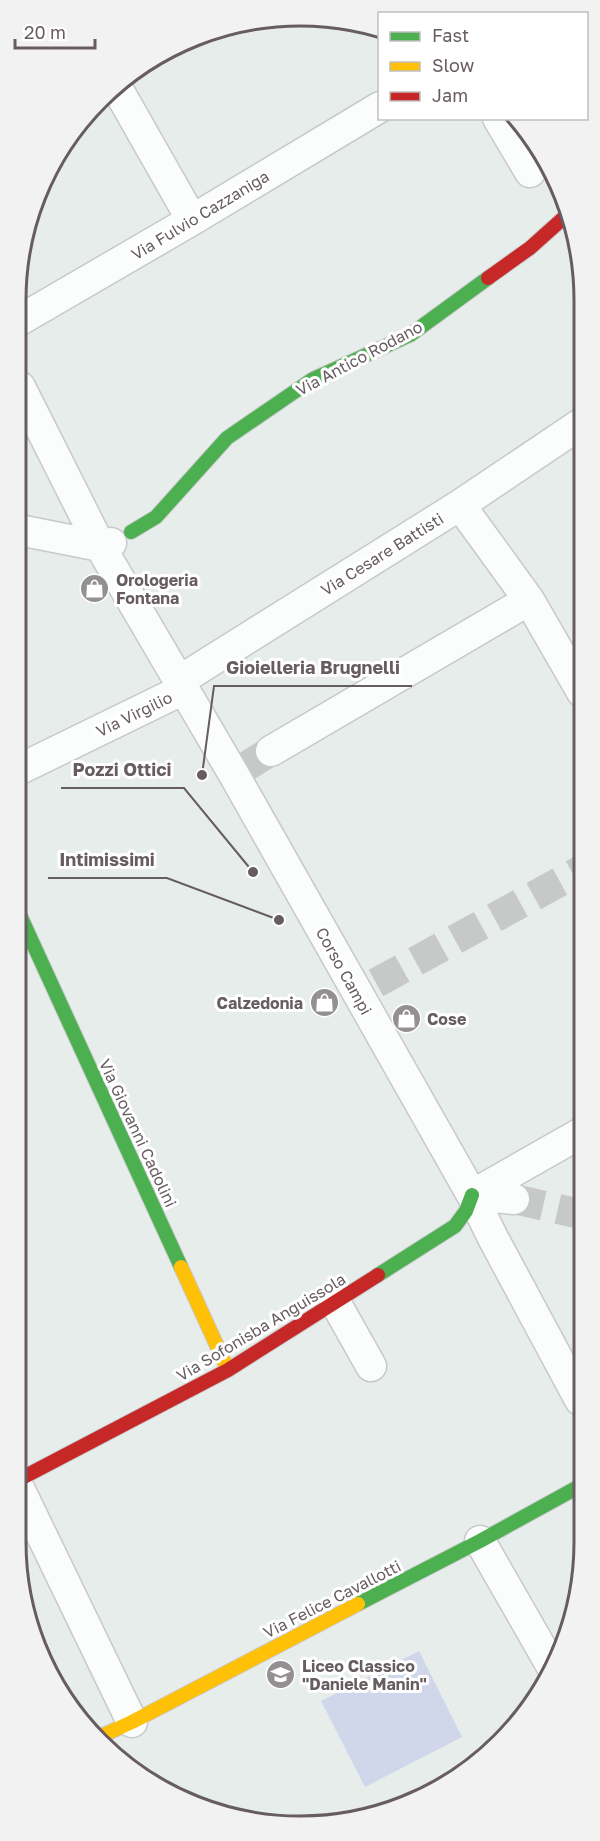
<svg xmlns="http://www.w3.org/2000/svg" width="600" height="1841" viewBox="0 0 600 1841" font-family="'Golos Text',sans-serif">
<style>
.park{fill:#d1d7ea}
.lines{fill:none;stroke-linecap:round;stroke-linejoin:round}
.street-tunnel{stroke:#c7c9c9;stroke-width:30;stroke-dasharray:30 15;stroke-linecap:butt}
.street-casing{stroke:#c8c9c9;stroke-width:33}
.fast-casing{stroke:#c9c9ca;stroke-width:16}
.slow-casing{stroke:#c9c9ca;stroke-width:16}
.jam-casing{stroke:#c9c9ca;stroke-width:16}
.street{stroke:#fbfcfc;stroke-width:30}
.fast{stroke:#4caf50;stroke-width:14}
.slow{stroke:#ffc107;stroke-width:14}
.jam{stroke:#c62828;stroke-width:14}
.labels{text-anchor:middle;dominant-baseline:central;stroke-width:6;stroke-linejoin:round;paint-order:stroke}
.street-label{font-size:16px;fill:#665c62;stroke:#fff}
.poi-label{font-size:16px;font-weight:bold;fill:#665c62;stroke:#fff;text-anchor:start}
.rim{fill:none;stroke:#665c62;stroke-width:3}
.leader{fill:none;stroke:#665c62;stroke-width:2}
.callout-dot{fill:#665c62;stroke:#fff;stroke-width:2}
.callout-label{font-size:18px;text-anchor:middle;font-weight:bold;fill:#665c62;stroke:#fff;stroke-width:6;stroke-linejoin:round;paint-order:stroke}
</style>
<rect width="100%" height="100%" fill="#e7edeb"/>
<!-- park -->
<path class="park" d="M419 1651 462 1737 365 1787 321 1701Z"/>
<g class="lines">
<!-- street-tunnel -->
<path class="street-tunnel" d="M247 766 271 751
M376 983 581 870
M514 1199 580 1214"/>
<defs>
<path id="street" d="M117 88 192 220
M498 118 530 172
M20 320 192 220 380 107
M20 387 100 546 233 773 472 1195 493 1238 580 1400
M460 505 529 600 582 692
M19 530 100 546 111 543
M179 681 460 505 582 423
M271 751 529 600
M18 770 184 689
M472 1195 581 1133
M472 1195 514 1199
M335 1302 371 1366
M15 1480 132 1722
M480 1541 551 1665"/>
<path id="fast" d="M131 532 156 517 227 438 313 379 410 335 488 278
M18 911 181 1267
M378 1275 455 1226 466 1211 472 1195
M358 1604 480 1541 580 1486"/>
<path id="slow" d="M181 1267 228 1370
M97 1738 132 1722 358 1604"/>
<path id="jam" d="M488 278 530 248 568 214
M16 1481 228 1370 378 1275"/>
</defs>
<!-- street casing -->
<use href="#street" class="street-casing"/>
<!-- fast casing -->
<use href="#fast" class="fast-casing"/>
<!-- slow casing -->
<use href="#slow" class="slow-casing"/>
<!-- jam casing -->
<use href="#jam" class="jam-casing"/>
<!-- street -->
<use href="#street" class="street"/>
<!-- fast -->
<use href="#fast" class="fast"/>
<!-- slow -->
<use href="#slow" class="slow"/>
<!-- jam -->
<use href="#jam" class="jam"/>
</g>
<!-- icons -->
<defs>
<symbol id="shop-disc" viewBox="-11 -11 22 22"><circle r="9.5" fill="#938f92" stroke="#fff"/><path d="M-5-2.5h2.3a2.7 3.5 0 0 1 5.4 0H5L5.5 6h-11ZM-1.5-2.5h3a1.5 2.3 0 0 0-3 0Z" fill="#fff"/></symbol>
<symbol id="school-disc" viewBox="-11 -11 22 22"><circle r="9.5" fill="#938f92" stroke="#fff"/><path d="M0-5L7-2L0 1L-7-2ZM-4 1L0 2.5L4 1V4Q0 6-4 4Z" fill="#fff"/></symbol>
</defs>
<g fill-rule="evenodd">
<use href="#shop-disc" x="78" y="572" width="33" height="33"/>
<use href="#shop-disc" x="308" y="986" width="33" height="33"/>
<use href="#shop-disc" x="390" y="1002" width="33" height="33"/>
<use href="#school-disc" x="264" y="1658" width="33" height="33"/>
</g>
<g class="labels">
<!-- street labels -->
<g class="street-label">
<text transform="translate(200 215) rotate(-31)">Via Fulvio Cazzaniga</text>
<text transform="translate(359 358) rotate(-28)">Via Antico Rodano</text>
<text transform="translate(382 554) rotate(-32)">Via Cesare Battisti</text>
<text transform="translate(134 714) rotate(-26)">Via Virgilio</text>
<text transform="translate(344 971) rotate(61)">Corso Campi</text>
<text transform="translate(138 1133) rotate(65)">Via Giovanni Cadolini</text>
<text transform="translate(261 1327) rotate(-31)">Via Sofonisba Anguissola</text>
<text transform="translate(332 1599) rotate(-27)">Via Felice Cavallotti</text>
</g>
<!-- poi labels -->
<g class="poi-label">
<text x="116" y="580">Orologeria<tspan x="116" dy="18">Fontana</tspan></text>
<text x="303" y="1003" text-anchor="end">Calzedonia</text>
<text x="427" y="1019">Cose</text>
<text x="302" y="1666">Liceo Classico<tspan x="302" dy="18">"Daniele Manin"</tspan></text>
</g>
</g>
<!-- crop -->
<path d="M0 0H600V1841H0ZM300 26H300A274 274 0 0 1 574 300V1542A274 274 0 0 1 300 1816H300A274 274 0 0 1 26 1542V300A274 274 0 0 1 300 26Z" fill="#f3f2f2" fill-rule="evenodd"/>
<path class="rim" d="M300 26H300A274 274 0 0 1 574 300V1542A274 274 0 0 1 300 1816H300A274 274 0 0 1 26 1542V300A274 274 0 0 1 300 26Z"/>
<!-- callouts -->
<path class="leader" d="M202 775L214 686H412M253 872L184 788H61M279 920L167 878H48"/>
<g class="callout-dot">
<circle cx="202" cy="775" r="6"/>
<circle cx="253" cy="872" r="6"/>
<circle cx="279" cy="920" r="6"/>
</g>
<g class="callout-label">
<text x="313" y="674">Gioielleria Brugnelli</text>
<text x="122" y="776">Pozzi Ottici</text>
<text x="107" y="866">Intimissimi</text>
</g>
<!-- legend -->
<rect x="378" y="12" width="210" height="108" fill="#ffffff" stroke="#c2bec0" stroke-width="1.5"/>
<rect x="390" y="32" width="30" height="9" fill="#4caf50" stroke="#c2bec0" stroke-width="1.5"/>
<text x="432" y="42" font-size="18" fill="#665c62">Fast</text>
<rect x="390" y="62" width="30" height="9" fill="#ffc107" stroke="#c2bec0" stroke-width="1.5"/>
<text x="432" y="72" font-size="18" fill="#665c62">Slow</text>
<rect x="390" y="92" width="30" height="9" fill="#c62828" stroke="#c2bec0" stroke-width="1.5"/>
<text x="432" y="102" font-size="18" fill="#665c62">Jam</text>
<!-- scale -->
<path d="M15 39v9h80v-9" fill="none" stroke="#665c62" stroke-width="3"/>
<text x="24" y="39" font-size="18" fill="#665c62" stroke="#ffffff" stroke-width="4.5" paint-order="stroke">20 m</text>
</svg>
